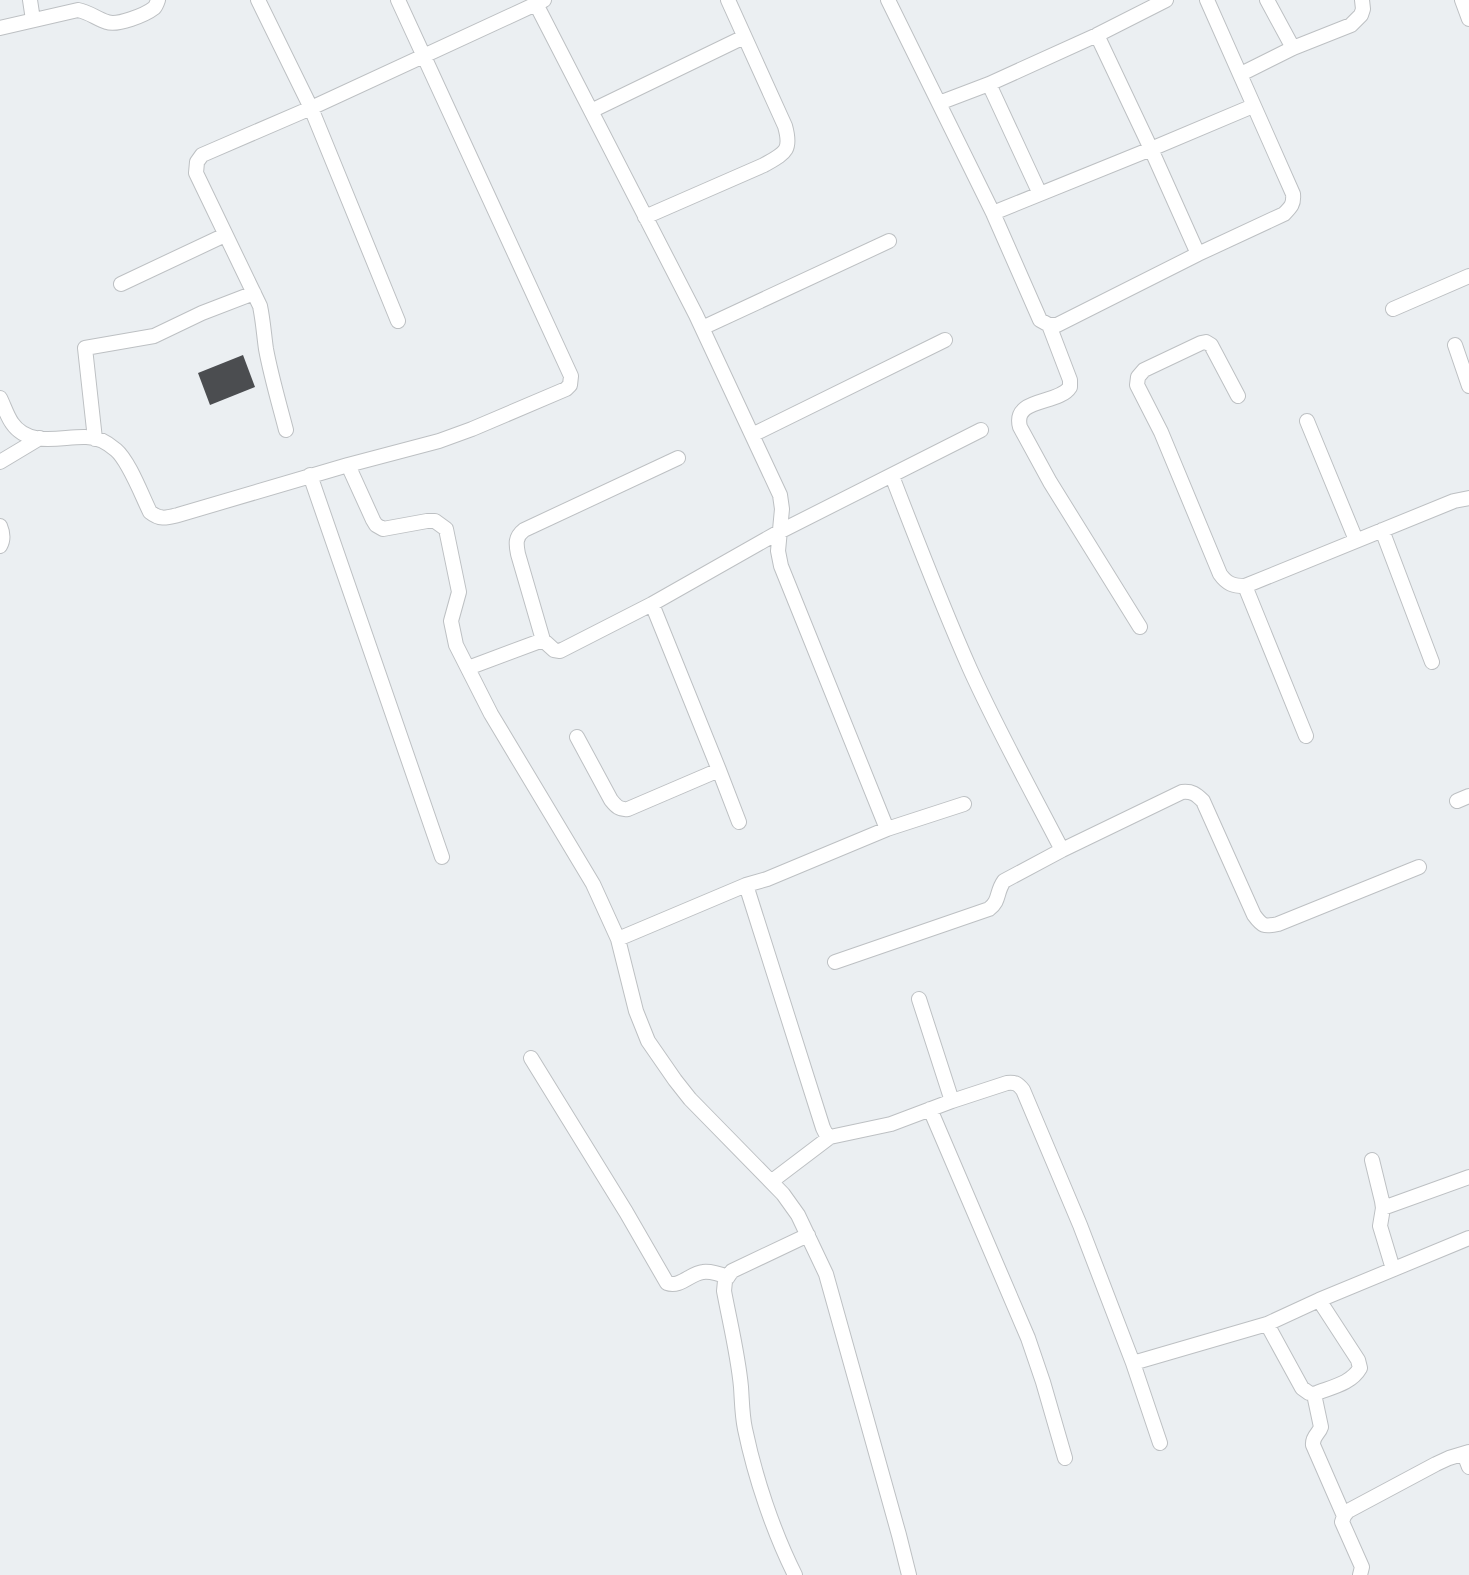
<svg xmlns="http://www.w3.org/2000/svg" width="1469" height="1575" viewBox="0 0 1469 1575" font-family="Merriweather,serif">
<style>
.building{fill:#4b4d50}
.lines{fill:none;stroke-linecap:round;stroke-linejoin:round}
.street-casing{stroke:#bdc0c3;stroke-width:16}
.street{stroke:#fff;stroke-width:14}
</style>
<rect width="100%" height="100%" fill="#ebeff2"/>
<!-- building -->
<path class="building" d="M243 355 255 387 210 405 198 373Z"/>
<g class="lines">
<defs>
<path id="street" d="M30 0 33 20
M258 0 311 108 536 4
M544 0 536 4 696 315 780 495 782 509 778 551 781 566 887 829
M888 0 993 213 1040 320 1049 325H1057L1198 254 1151 149 1097 35 989 84 939 103
M1267 0 1293 48
M1462 0 1469 19
M0 28 78 10C89 12 97 19 107 22 117 26 145 15 154 8 156 6 157 3 158 0
M1097 35 1166 0
M1241 74 1293 48 1351 25 1361 15 1363 9 1362 0
M989 84 1040 194
M591 111 744 37
M993 213 1151 149 1253 106
M645 217 764 165C785 153 792 151 785 126L728 0
M1198 254 1284 214C1291 207 1294 204 1293 194L1207 0
M121 284 225 235
M1393 309 1469 276
M1049 325 1070 380V387C1059 405 1012 397 1020 427L1050 482 1140 627
M702 328 889 241
M1455 345 1469 386
M1238 396 1211 345 1206 342 1201 343 1144 370 1138 377 1137 385 1161 432 1220 574C1227 584 1233 586 1245 586L1454 501 1469 498
M0 398C4 406 7 416 12 423 29 448 62 436 86 437 97 437 108 443 116 450 129 461 142 496 150 512 160 520 166 518 178 515L348 465 373 520 376 525 383 529 427 521H435L446 529 459 592 451 621 456 645 491 714 593 884 618 939 636 1011 648 1041 675 1080 690 1099 783 1194 798 1215 826 1274 899 1535 909 1575
M1307 421 1356 540
M286 430C279 403 271 376 266 349 264 335 263 320 260 306L196 173 197 162 202 155 311 108 398 321
M752 435 945 340
M95 439 85 348 154 336 202 313 254 293
M678 458 524 530C515 537 516 544 518 554L543 640 554 650 560 651 652 604 779 532 981 430
M0 462 40 438
M348 465 439 441 472 429 566 389 570 385 571 376 398 0
M310 475 442 857
M0 526C3 533 4 539 0 546
M1382 530 1432 662
M1245 586 1306 736
M652 604 719 770 739 822
M468 668 543 640
M577 737 611 800C616 806 619 810 628 809L719 770
M1457 801 1469 796
M1062 850 1182 792C1192 791 1196 794 1203 801L1254 915C1262 926 1264 927 1278 924L1419 867
M746 885 823 1128 826 1134 830 1137 891 1124 952 1101 1007 1083C1016 1082 1018 1084 1023 1090L1080 1225 1133 1363 1160 1443
M618 939 746 885 767 879 887 829 964 804
M835 962 989 909C1000 901 996 892 1004 881L1062 850C1031 790 998 731 970 669 942 606 917 541 892 476
M919 999 952 1101
M531 1058 626 1212 667 1283C680 1288 691 1273 703 1272 711 1271 720 1274 728 1277
M930 1109 1028 1338 1043 1382 1065 1458
M1372 1160 1382 1201 1383 1208 1380 1226 1393 1269
M772 1181 830 1137
M1383 1208 1469 1177
M1267 1324 1302 1388 1309 1393 1314 1394C1331 1387 1351 1384 1360 1368L1358 1360 1319 1300
M1133 1363 1267 1324 1319 1300 1469 1238
M1314 1394 1321 1427C1319 1434 1312 1436 1313 1445L1344 1516
M1464 1454 1469 1467
M795 1575C773 1531 755 1477 745 1429 742 1415 742 1401 741 1387 738 1355 730 1323 724 1291L725 1281 732 1271 808 1235
M1360 1575 1362 1567 1342 1522 1344 1516 1348 1511 1436 1464 1449 1458 1469 1452"/>
</defs>
<!-- street casing -->
<use href="#street" class="street-casing"/>
<!-- street -->
<use href="#street" class="street"/>
</g>
</svg>
